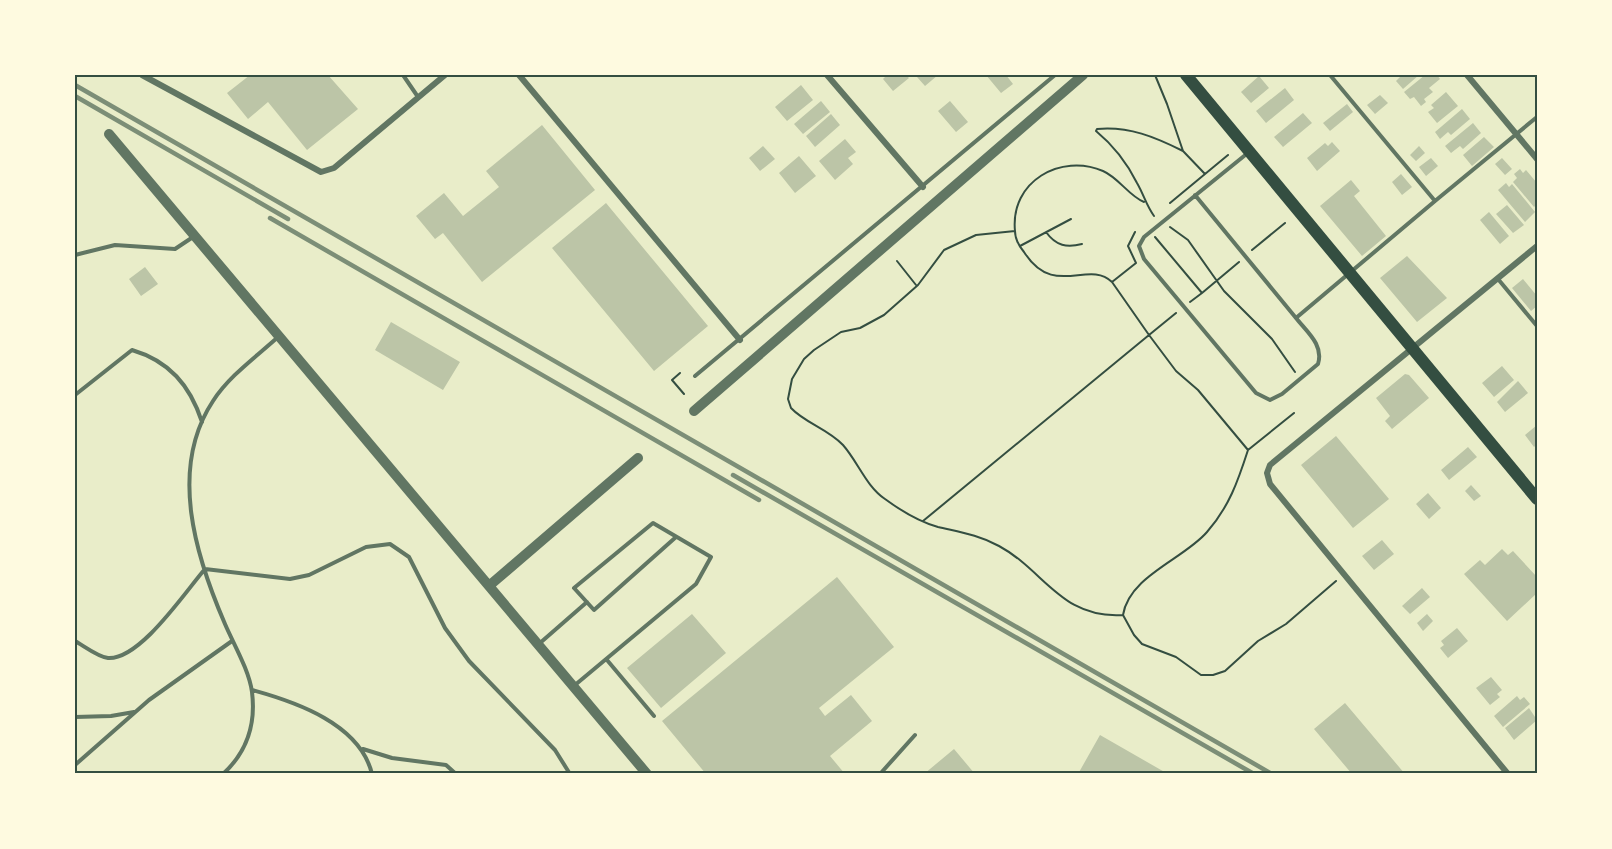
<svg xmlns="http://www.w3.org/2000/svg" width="1612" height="849" viewBox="0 0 1612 849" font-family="'Public Sans',sans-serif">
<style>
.building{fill:#bcc5a7}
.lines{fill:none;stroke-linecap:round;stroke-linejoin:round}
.path{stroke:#344e41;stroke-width:2}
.service{stroke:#617663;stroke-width:4}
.minor{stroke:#617663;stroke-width:6}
.tertiary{stroke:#617663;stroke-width:10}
.secondary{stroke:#344e41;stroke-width:12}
.rail{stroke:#7c8e77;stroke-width:4.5}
.neatline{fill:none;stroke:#344e41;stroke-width:2}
</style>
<rect width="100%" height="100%" fill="#e9edc9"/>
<!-- building -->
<path class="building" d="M250 75H328L358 109 307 150 268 102 248 119 227 93Z
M887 75H906L909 78 893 91 883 79Z
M920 75H938L925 86 917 77Z
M986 75H1006L1013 84 1001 93Z
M1398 75H1419L1403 89 1396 81 1400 77Z
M1425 75H1437L1440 79 1429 88 1433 92 1424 99 1426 102 1421 106 1414 97 1410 99 1404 92Z
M1259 76 1269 88 1251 103 1241 92Z
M801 85 813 100 787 121 775 107Z
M1285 88 1294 100 1266 123 1256 111Z
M1446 92 1458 106 1437 123 1428 112 1434 108 1431 105Z
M1380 95 1388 103 1375 114 1367 105Z
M821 101 830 112 803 134 794 124Z
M950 101 968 122 956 132 938 111Z
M1347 104 1353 112 1330 131 1323 123Z
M1462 109 1470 119 1451 135 1448 132 1440 139 1435 132Z
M1303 113 1312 123 1283 147 1274 137Z
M831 114 840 125 815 147 806 136Z
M1473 123 1481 133 1463 149 1460 146 1451 153 1445 146Z
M542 125 595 190 482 282 443 233 435 239 416 216 444 193 463 216 499 187 486 171Z
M1484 137 1494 147 1472 166 1463 155Z
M845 139 856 152 848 158 853 164 835 180 819 161Z
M1332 142 1340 151 1317 171 1307 158 1325 143 1328 146Z
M763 146 775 159 760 171 749 158Z
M1419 146 1425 153 1416 161 1410 155Z
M799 156 816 176 795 193 779 173Z
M1431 158 1438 166 1426 176 1419 167Z
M1502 158 1512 169 1505 175 1495 164Z
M1520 169 1523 173 1526 170 1537 183V204L1534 207 1513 182 1517 178 1514 174Z
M1401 174 1412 187 1402 195 1392 182Z
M1351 180 1360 191 1354 196 1386 236 1362 256 1320 206Z
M1506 183 1509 187 1512 184 1535 212 1525 222 1498 190Z
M606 203 708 326 654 371 552 248Z
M1507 205 1524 225 1513 233 1496 214Z
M1489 212 1509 236 1500 244 1480 220Z
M1407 256 1447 298 1417 322 1380 278Z
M145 267 158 284 141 296 129 279Z
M1523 279 1537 296V306L1531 311 1512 288Z
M391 322 460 362 443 390 375 350Z
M1502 366 1514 380 1494 397 1482 383Z
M1405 374 1409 375 1429 398 1392 429 1385 421 1390 416 1376 398Z
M1518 381 1528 393 1505 412 1497 402Z
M1537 425V444L1534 447 1525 435Z
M1336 436 1389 499 1353 528 1301 465Z
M1468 447 1477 457 1449 480 1441 470Z
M1471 485 1481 496 1474 501 1465 491Z
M1428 493 1441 508 1429 519 1416 504Z
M1382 540 1394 554 1374 570 1362 556Z
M1502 549 1508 555 1513 551 1537 577V593L1507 621 1464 574 1480 560 1485 565Z
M837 577 894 647 819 708 825 716 851 695 872 721 830 756 845 774H706L662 721Z
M1422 588 1430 597 1410 614 1402 606Z
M692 614 726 653 661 708 627 668Z
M1427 614 1433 621 1423 631 1417 623Z
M1457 628 1468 641 1448 658 1440 648 1444 645 1441 641Z
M1491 677 1502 690 1497 694 1500 697 1490 705 1476 688Z
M1517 696 1520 700 1524 697 1530 704 1503 727 1494 716Z
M1345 703 1405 774H1352L1314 729Z
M1529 708 1537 720 1514 740 1505 728Z
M1100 735 1168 774H1078Z
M954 749 975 774H924Z"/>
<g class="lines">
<!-- path -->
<path class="path" d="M1155 75 1167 104 1183 151 1205 174 1170 203
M1205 174 1228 155
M1154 216C1146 205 1144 195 1137 183 1127 163 1113 145 1096 131L1097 129C1129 126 1155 137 1183 151
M1170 227 1188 240 1224 291 1272 339 1295 372
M1015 231C1015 239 1019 246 1024 252 1054 299 1088 259 1112 282
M1046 232C1056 246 1067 248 1082 244
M1135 232 1128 246 1136 263 1112 282 1149 335 1176 313
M1155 237 1202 293 1239 262
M1020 246 1071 219
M1252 250 1285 223
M897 261 916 285
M1190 302 1202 293
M680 373 672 380 684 394
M1248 450C1238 481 1229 507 1207 532 1184 559 1129 576 1123 615L1134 635 1142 644 1176 657 1201 675H1213L1225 671 1258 641 1286 624 1336 581
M923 521 1149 335 1176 371 1198 390 1248 450 1294 413
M1123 615C1061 619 1045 571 999 546 979 535 959 532 938 527 920 522 900 510 885 499 866 486 858 462 843 445 828 429 805 423 791 408L788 399 792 379 804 359 814 350 841 332 860 328 884 315 918 285 944 250 976 235 1015 231C1010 181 1061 153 1103 171 1119 178 1129 196 1144 202"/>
<!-- service -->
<path class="service" d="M403 75 418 97
M1249 152 1144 237 1139 246 1144 259 1256 393 1270 400 1282 394 1318 364C1324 345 1307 332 1296 318L1435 201 1330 75
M1195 195 1296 318
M1435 201 1537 117
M75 255 115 245 175 249 193 237
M1498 279 1537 326
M695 376 1055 75
M75 395 132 350C169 361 190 385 202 422
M75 641C84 646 98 657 108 658 140 660 185 592 205 569L290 579 309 575 366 547 390 544 409 557 445 628 469 661 555 750 570 774
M540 643 587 602
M607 660 654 716
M575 685 696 584 711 557 653 523 574 588 594 610 676 537
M252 690C296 702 360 724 372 774
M75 717 111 716 134 712
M363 749 392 758 446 765 456 774
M75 765 149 700 232 641
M223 774C247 752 256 724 252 692 249 670 234 645 225 624 196 557 168 469 213 401 229 376 256 357 278 337
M880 774 915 735"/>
<!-- minor -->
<path class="minor" d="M142 75 321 172 334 168 445 75
M519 75 740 340
M827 75 923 187
M1467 75 1537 159
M1508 774 1270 484 1267 473 1270 465 1537 246"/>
<!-- tertiary -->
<path class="tertiary" d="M109 134 647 774
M694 411 1083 75
M490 585 638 458"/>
<!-- secondary -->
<path class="secondary" d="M1186 75 1537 499"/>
<!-- rail -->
<path class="rail" d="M75 85 1272 774
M75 96 288 219
M270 218 759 500
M733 475 1254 774"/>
</g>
<!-- border -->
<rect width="1612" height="849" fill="none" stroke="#fefae0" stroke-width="153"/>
<rect x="76" y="76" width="1460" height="696" class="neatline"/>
</svg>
